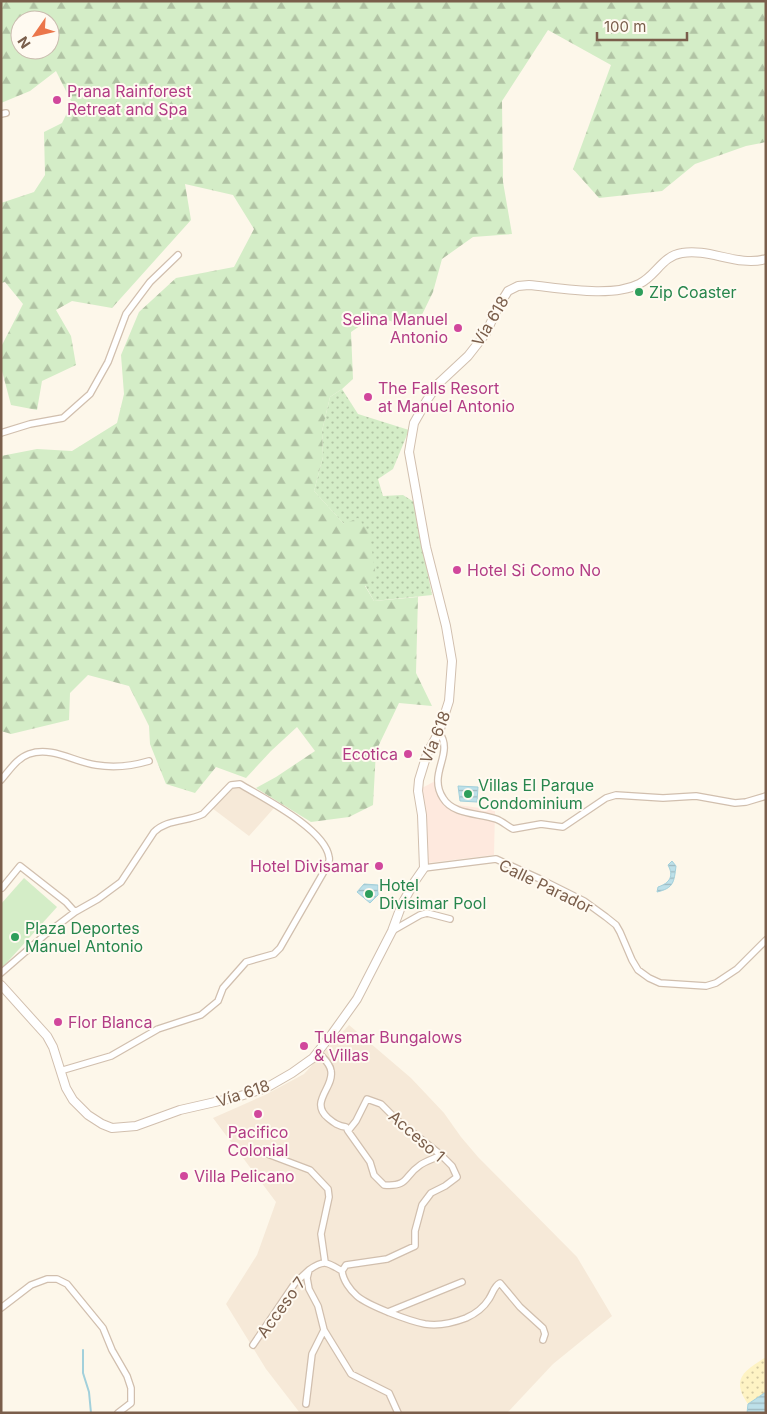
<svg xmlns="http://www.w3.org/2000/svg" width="767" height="1414" viewBox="0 0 767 1414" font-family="Inter,sans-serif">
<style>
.residential{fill:#f6e9d8}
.commercial{fill:#fee9de}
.grass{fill:url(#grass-dots)}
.forest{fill:url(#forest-firs);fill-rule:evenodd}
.sand{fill:url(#sand-dots)}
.pitch{fill:#d4edc7}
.water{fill:url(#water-rules);stroke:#a2d0db}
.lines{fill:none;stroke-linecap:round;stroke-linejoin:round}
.stream{stroke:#a2d0db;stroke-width:2}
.minor-casing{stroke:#d1bfae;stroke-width:8}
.tertiary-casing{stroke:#d1bfae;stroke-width:10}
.minor{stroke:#fff;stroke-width:5.5}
.tertiary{stroke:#fff;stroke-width:8}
.hotel-dot{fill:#d1479c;stroke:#fffaf1;stroke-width:2}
.leisure-dot{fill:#2e9e5b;stroke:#fffaf1;stroke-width:2}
.labels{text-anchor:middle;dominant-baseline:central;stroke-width:4;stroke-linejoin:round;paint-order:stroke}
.hotel-label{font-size:16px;fill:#b23c85;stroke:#fffaf1;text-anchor:start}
.leisure-label{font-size:16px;fill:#27864d;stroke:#fffaf1;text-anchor:start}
.street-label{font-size:16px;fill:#7a5e4b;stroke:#fffaf1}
</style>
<defs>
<pattern id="grass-dots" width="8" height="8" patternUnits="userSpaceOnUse" patternTransform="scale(1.25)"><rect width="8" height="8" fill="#d4edc7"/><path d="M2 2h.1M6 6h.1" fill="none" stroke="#b1c3a4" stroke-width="1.8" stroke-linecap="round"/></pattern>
<pattern id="forest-firs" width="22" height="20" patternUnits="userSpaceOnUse" patternTransform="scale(1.25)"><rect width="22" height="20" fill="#d4edc7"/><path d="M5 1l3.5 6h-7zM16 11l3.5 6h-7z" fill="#b1c3a4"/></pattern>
<pattern id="sand-dots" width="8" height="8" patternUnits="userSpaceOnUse" patternTransform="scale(1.25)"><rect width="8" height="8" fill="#fef3c4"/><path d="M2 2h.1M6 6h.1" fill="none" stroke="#d3c8a1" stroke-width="1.8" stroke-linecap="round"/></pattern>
<pattern id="water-rules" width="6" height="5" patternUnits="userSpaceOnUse" patternTransform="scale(1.25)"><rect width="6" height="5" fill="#bde0e9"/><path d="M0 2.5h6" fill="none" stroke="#9fb9bf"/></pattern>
</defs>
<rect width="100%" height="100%" fill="#fdf7ea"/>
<!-- residential -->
<path class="residential" d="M238 786 274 808 249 836 212 808 232 788Z
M349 1025 411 1078 444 1113 461 1137 478 1157 577 1257 612 1316 553 1364 507 1413H300L266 1369 226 1304 257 1255 276 1202 213 1118 265 1095 304 1074Z"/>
<!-- commercial -->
<path class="commercial" d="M437 780 450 804 495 810 494 855 428 863 422 788Z"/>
<!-- grass -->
<path class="grass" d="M342 389 358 414 409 430 393 469 378 479 383 496 403 495 414 502 432 595 374 601 365 585 344 524 314 491 323 457 322 431 330 397Z"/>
<!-- forest -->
<path class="forest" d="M1 1H766V142L746 146 695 164 662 191 599 198 573 169 611 65 548 30 502 101 503 182 512 234 473 237 442 259 433 292 416 327 373 317 351 332 353 379 342 389 330 397 322 431 323 457 314 491 344 524 358 518 369 532 376 577 365 586 374 601 418 597 416 673 432 706 399 703 376 751 373 805 349 817 311 822 256 788 276 777 315 751 297 727 271 751 246 778 216 767 195 793 166 784 150 744 149 726 129 686 88 675 70 693 69 720 11 734 1 731V456L37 449 72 451 117 423 124 394 121 355 139 312 176 278 234 267 254 229 233 195 185 184 191 220 112 308 72 301 56 310 71 336 76 365 42 381 37 410 11 405 1 367V347L23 304 5 282 1 283V203L34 192 45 175 44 132 62 123 72 103 56 71 30 91 1 103ZM20 20H50V50H20Z"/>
<!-- sand -->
<path class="sand" d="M766 1357V1392L748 1404C730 1378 745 1371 766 1357Z"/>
<!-- pitch -->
<path class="pitch" d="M24 878 57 907 2 968 1 904Z"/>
<!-- water -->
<path class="water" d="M458 786 478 787 477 802 460 801Z
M672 861 676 866C674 882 674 888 657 892L658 887C670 883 674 876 668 865Z
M364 884 378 885V895L370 903 357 892Z
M766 1392V1413H747L748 1404Z"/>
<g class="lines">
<!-- stream -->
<path class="stream" d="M83 1350V1373L89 1392 91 1413"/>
<defs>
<path id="minor" d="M1 114 6 113
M1 433 30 424 63 418 90 394 108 362 126 314 150 282 178 255
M439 732C455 754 427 773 443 798 453 815 479 813 496 819 502 821 507 826 513 829L541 824 563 827 606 798 616 795 663 798 696 796 735 803 746 802 766 796
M1 780C9 771 17 758 29 754 52 746 74 762 96 765 114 768 132 766 149 761
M424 868 496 859 540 879 584 901 606 917 616 925 620 932 632 960 638 970 649 978 660 983 706 986 716 983 737 969 766 940
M2 888 20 866 66 902 75 912
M392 931 420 915 427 913 450 919
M1 973 46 934 75 912 98 899 121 882 154 832C167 819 187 822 203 814L231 785 240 784C263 798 325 829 329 857 330 861 328 865 326 868L280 948 274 954 246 962 223 988 218 1001 201 1015 158 1029 111 1056 60 1071
M318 1052C323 1058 330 1063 331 1071 334 1088 309 1102 328 1118 334 1123 338 1126 346 1127L348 1131 356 1121 367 1099 381 1104 398 1121 441 1155 452 1166 457 1177 445 1186 431 1193 422 1205 415 1231V1246L387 1259 346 1265 342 1271
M348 1131 370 1162 374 1175 384 1185C409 1187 404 1176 419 1166 425 1161 434 1159 441 1155
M265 1153 310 1170 328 1189 329 1197 321 1234 325 1262
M342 1271C343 1280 350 1290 357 1296 369 1306 409 1321 425 1324 438 1326 453 1323 466 1318 475 1314 484 1307 489 1299 493 1293 494 1286 500 1283L520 1307 543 1328 545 1334 543 1340
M342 1271C327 1262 324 1259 309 1270L307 1278 309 1289 318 1306 324 1330 351 1374 389 1393 398 1413
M1 1308 31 1285 47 1279H57L67 1284 103 1328 112 1350 127 1376 131 1388V1403L118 1413
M388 1312 462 1282
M253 1345 295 1283 309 1270
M306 1404 312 1354 324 1330"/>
<path id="tertiary" d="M1 985 47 1036 53 1047 66 1088 73 1100 88 1115 102 1124 112 1128 136 1126 180 1110 237 1097 266 1088 292 1073 313 1058 332 1034 357 999 392 931 402 904 415 881 424 868 422 815 418 791 419 780 427 754 439 732 449 701 452 661 446 626 426 547 409 452 414 423 427 400 438 384 468 356 486 333 498 307 508 291 518 286 529 285C560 288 612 298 639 284 656 276 662 256 682 253 709 248 738 267 766 259"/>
</defs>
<!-- minor casing -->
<use href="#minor" class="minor-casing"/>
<!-- tertiary casing -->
<use href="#tertiary" class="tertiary-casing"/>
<!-- minor -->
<use href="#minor" class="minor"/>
<!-- tertiary -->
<use href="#tertiary" class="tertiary"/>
</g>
<!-- markers -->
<g class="hotel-dot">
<circle cx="57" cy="100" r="5"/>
<circle cx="458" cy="328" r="5"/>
<circle cx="368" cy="397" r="5"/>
<circle cx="457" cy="570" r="5"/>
<circle cx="408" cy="754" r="5"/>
<circle cx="379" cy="866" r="5"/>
<circle cx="58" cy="1022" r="5"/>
<circle cx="304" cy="1046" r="5"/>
<circle cx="258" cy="1114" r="5"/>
<circle cx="184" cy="1176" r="5"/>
</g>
<g class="leisure-dot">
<circle cx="639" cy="292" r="5"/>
<circle cx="468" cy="794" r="5"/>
<circle cx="369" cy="894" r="5"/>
<circle cx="15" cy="937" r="5"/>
</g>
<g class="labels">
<!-- hotel labels -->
<g class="hotel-label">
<text x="67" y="91">Prana Rainforest<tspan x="67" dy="18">Retreat and Spa</tspan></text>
<text x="448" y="319" text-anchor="end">Selina Manuel<tspan x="448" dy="18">Antonio</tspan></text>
<text x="378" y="388">The Falls Resort<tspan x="378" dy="18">at Manuel Antonio</tspan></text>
<text x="467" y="570">Hotel Si Como No</text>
<text x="398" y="754" text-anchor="end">Ecotica</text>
<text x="369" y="866" text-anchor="end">Hotel Divisamar</text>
<text x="68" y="1022">Flor Blanca</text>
<text x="314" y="1037">Tulemar Bungalows<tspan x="314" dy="18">&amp; Villas</tspan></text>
<text x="258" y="1132" text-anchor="middle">Pacifico<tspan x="258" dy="18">Colonial</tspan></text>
<text x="194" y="1176">Villa Pelicano</text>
</g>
<!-- leisure labels -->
<g class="leisure-label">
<text x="649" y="292">Zip Coaster</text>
<text x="478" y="785">Villas El Parque<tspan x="478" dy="18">Condominium</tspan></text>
<text x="379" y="885">Hotel<tspan x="379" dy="18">Divisimar Pool</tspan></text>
<text x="25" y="928">Plaza Deportes<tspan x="25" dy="18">Manuel Antonio</tspan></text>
</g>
<!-- street labels -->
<g class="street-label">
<text transform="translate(490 321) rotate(-59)">Vía 618</text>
<text transform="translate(435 737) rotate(-68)">Vía 618</text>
<text transform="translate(546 886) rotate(26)">Calle Parador</text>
<text transform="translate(243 1093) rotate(-18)">Vía 618</text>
<text transform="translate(417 1136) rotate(41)">Acceso 1</text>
<text transform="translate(281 1307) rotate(-54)">Acceso 7</text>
</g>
</g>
<!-- border -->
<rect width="767" height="1414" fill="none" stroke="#7a5e4b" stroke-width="5"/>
<!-- north arrow -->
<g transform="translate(35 35) rotate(236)"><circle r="24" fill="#fffaf1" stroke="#cabcaf"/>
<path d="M0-4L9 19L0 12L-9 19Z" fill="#eb764b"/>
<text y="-8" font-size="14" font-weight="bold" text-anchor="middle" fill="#7a5e4b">N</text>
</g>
<!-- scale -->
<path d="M597 32v8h90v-8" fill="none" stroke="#7a5e4b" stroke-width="2.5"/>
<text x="604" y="32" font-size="15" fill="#7a5e4b" stroke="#fffaf1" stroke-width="4" paint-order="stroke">100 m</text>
</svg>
